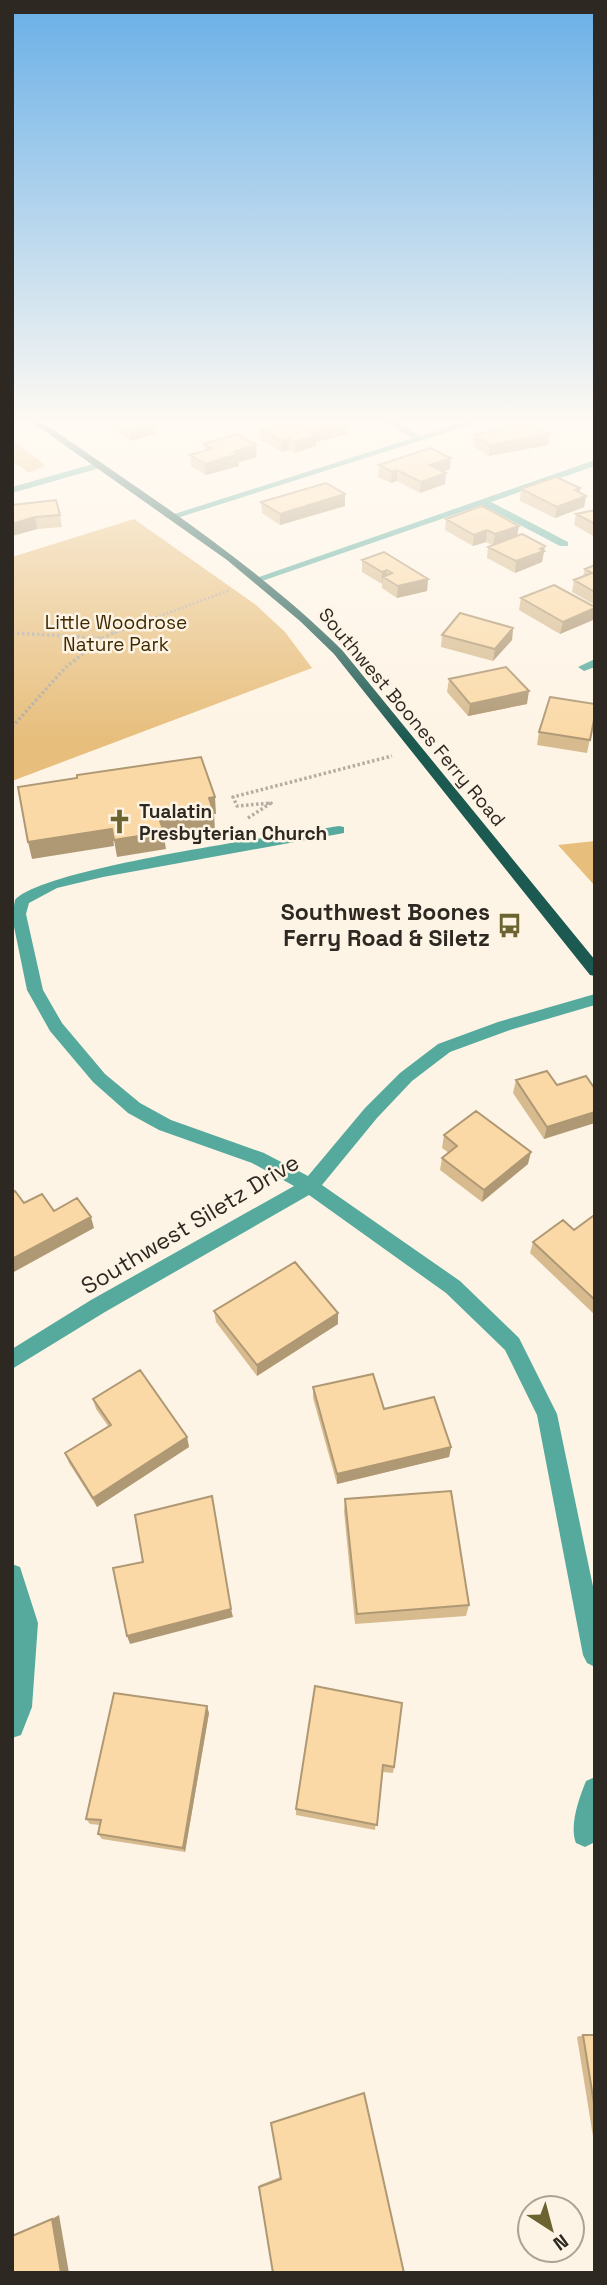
<svg xmlns="http://www.w3.org/2000/svg" width="607" height="2285" viewBox="0 0 607 2285" font-family="'Space Grotesk',sans-serif">
<style>
.green{fill:#e7be7c}
.lines{fill:none;stroke-linecap:round;stroke-linejoin:round}
.path-far1{stroke:#b4aca0;stroke-width:2.5;stroke-dasharray:2 2;stroke-linecap:butt}
.path{stroke:#b4aca0;stroke-width:3.5;stroke-dasharray:2.5 2.5;stroke-linecap:butt}
.minor{fill:#56aa9d;fill-rule:evenodd}
.major{fill:#1c5951;fill-rule:evenodd}
.wall{fill:#d7bb8f}
.shaded-wall{fill:#af9874}
.building{fill:#fad9a6;stroke:#af9874;stroke-width:2}
.labels{text-anchor:middle;dominant-baseline:central;stroke-width:5;stroke-linejoin:round;paint-order:stroke}
.far-park-label{font-size:19px;fill:#3f2a00;stroke:#fef4e5}
.far-street-label{font-size:19px;fill:#2d2922;stroke:#fef4e5}
.far-poi-label{font-size:19px;font-weight:bold;fill:#2d2922;stroke:#fef4e5;text-anchor:start}
.poi-label{font-size:23px;font-weight:bold;fill:#2d2922;stroke:#fef4e5;text-anchor:end}
.street-label{font-size:23px;fill:#2d2922;stroke:#fef4e5}
</style>
<rect width="100%" height="100%" fill="#fef4e5"/>
<!-- green -->
<path class="green" d="M12 440 44 464 45 466 29 473 12 461Z
M134 519 256 605 285 632 312 668 12 781V557Z
M595 841V886L558 845Z"/>
<g class="lines">
<!-- path-far1 -->
<path class="path-far1" d="M114 633 230 590"/>
<!-- path -->
<path class="path" d="M12 633 103 638 117 631
M12 727 65 668 102 638
M248 818 271 803 237 806 233 797 392 756"/>
<!-- minor -->
<path class="minor" d="M379 420H391L421 436 470 420H485L174 519 165 517 413 438Z
M595 460V466L491 502 568 542V546H560L482 505 262 581 253 579Z
M97 463 102 466 100 468 12 493V487Z
M595 659V667L584 671 578 667Z
M339 826 344 827V833L103 877 57 888 29 903 26 914 43 990 62 1023 105 1074 140 1103 171 1120 264 1153 308 1176 365 1108 400 1073 438 1044 498 1022 595 994V1005L510 1030 450 1052 412 1081 377 1118 322 1185 460 1281 519 1338 557 1414 595 1596V1667L587 1663 583 1655 537 1415 505 1350 446 1293 309 1195 105 1312 12 1369V1349L91 1300 294 1186 252 1163 159 1130 128 1113 93 1082 50 1031 27 990 12 917 15 900C42 868 285 835 339 826Z
M12 1564 20 1567 38 1623 32 1707 21 1735 12 1738 14 1623Z
M595 1777V1842L585 1847 576 1843C569 1826 579 1798 586 1781Z"/>
<!-- major -->
<path class="major" d="M29 420H39C144 493 251 560 342 650L595 960V976L590 975 334 654 300 621 227 560Z"/>
</g>
<!-- wall -->
<path class="wall" d="M101 420H149L155 434 131 441 102 423Z
M279 420H342L348 434 316 442V446L295 453 289 450 282 452 260 440V430L279 424Z
M504 424 550 434 548 445 489 456 473 446 474 435 504 428Z
M204 444 257 457 239 462V466L206 475 191 466 190 455 204 451Z
M379 465 450 469 443 472 446 473 445 484 420 493 397 481 391 483 378 477Z
M580 488V493L586 496 584 507 555 518 520 501 521 489Z
M345 494V506L280 525 262 513 261 502Z
M12 505 60 515 62 527 37 529 12 536Z
M595 510V537L574 525 576 514Z
M446 519 517 536 545 546 542 562 515 573 487 558 488 547 492 545 486 542 473 546 445 530Z
M362 560 428 579 427 591 397 598 382 588V584L362 572Z
M595 565V605L572 592 574 580 583 576 585 569Z
M521 598 595 607 593 620 560 634 519 610Z
M513 628 512 640 493 661 441 647 442 635Z
M449 679 527 704 468 716 447 692Z
M595 715 587 753 537 745 539 732Z
M516 1080 557 1085 595 1089 544 1139 513 1093Z
M444 1135 528 1164 482 1202 440 1170 442 1158 449 1153 442 1148Z
M595 1218V1315L530 1253 533 1242 574 1230Z
M214 1311 338 1324 257 1376 216 1322Z
M313 1387 384 1409 451 1447 449 1457 337 1484 313 1398Z
M93 1399 187 1437 189 1447 97 1507 69 1463 65 1453 108 1426 96 1409Z
M345 1499 469 1605 466 1616 355 1624 344 1511Z
M315 1686 394 1767 393 1773 383 1772 375 1830 296 1815V1809Z
M209 1713 185 1852 102 1839 98 1834 100 1825 90 1824 86 1819Z
M583 2035H595V2149L577 2037Z
M280 2177 404 2273 259 2187 260 2185Z"/>
<!-- shaded-wall -->
<path class="shaded-wall" d="M155 423V434L131 441 130 430Z
M348 423V434L316 442V446L295 453V442L310 432Z
M550 434 548 445 489 456 490 445Z
M289 439V450L282 452 281 441Z
M256 445 257 457 239 462V466L206 475 205 464 234 452Z
M451 458 450 469 430 476V465Z
M397 470V481L391 483 392 472Z
M446 473 445 484 420 493 421 482Z
M580 488 579 499 586 496 584 507 555 518 557 507 575 490Z
M345 494V506L280 525V514Z
M35 517 37 529 12 536V524Z
M519 526 517 537 493 546 495 534Z
M487 530 486 542 473 546 474 535Z
M545 546 542 562 515 573 516 561Z
M387 570 386 579 383 577 382 584V572Z
M428 579 427 591 397 598 398 586Z
M595 608 593 620 560 634 563 622Z
M513 628 512 640 493 661 495 649Z
M529 691 527 704 468 716 470 704Z
M215 797 216 814H214L215 830 164 837 166 849 117 857 114 840 160 821 209 798Z
M112 829 114 846 32 859 28 842Z
M595 1112V1123L544 1139 547 1127Z
M531 1152 528 1164 482 1202 484 1190Z
M91 1217 94 1228 12 1273V1259Z
M338 1313V1324L257 1376V1365Z
M187 1437 189 1447 97 1507 93 1498Z
M451 1447 449 1457 337 1484V1474Z
M231 1609 233 1617 130 1644 127 1636Z
M207 1706 209 1713 185 1852 183 1848Z
M59 2215 69 2273H61L52 2219Z"/>
<!-- building -->
<path class="building" d="M114 420H149L155 423 130 430Z
M282 420H342L348 423 310 432 316 435 295 442 289 439 281 441 260 430 286 422Z
M519 420H522L550 434 490 445 474 435 508 427 504 424Z
M237 434 256 445 234 452 238 454 205 464 190 455 212 449 204 444Z
M430 448 451 458 430 465 446 473 421 482 397 470 392 472 379 465Z
M556 477 580 488 575 490 586 496 557 507 521 489Z
M326 483 345 494 280 514 261 502Z
M56 500 60 515 35 517 12 524V505Z
M482 506 519 526 495 534 487 530 474 535 446 519Z
M595 510V524L576 514Z
M522 534 545 546 540 549 544 551 516 561 488 547Z
M384 552 428 579 398 586 383 577 392 573 387 570 382 572 362 560Z
M595 565V592L574 580 592 573 585 569Z
M554 585 595 607V608L563 622 521 598Z
M460 613 513 628 495 649 442 635Z
M506 667 529 691 470 704 449 679Z
M550 697 595 704V715L590 740 539 732Z
M201 757 215 797 209 798 214 813 160 821 164 832 114 840 112 829 28 842 18 787 77 778V775Z
M547 1071 557 1085 586 1076 595 1089V1112L547 1127 516 1080Z
M476 1111 531 1152 484 1190 442 1158 457 1146 444 1135Z
M15 1191 24 1203 42 1194 54 1211 77 1198 91 1217 12 1259V1193Z
M593 1216 595 1218V1300L533 1242 563 1220 574 1230Z
M295 1262 338 1313 257 1365 214 1311Z
M140 1370 187 1437 93 1498 65 1453 111 1425 93 1399Z
M373 1374 384 1409 434 1397 451 1447 337 1474 313 1387Z
M451 1491 469 1605 357 1614 345 1499Z
M212 1496 231 1609 127 1636 113 1568 143 1562 135 1515Z
M315 1686 402 1703 394 1767 383 1765 377 1825 296 1809Z
M114 1693 207 1706 183 1848 98 1834 101 1820 86 1819Z
M583 2035H595V2110Z
M364 2093 404 2273H273L259 2187 281 2179 271 2123Z
M52 2219 61 2273H12V2236Z"/>
<!-- sky -->
<linearGradient id="sky" x2="0" y2="1"><stop stop-color="#68afe7"/><stop offset="0.57" stop-color="#fffaf3"/><stop offset="1" stop-color="#fffaf3" stop-opacity="0"/></linearGradient>
<rect width="607" height="740" fill="url(#sky)"/>
<!-- icons -->
<defs>
<symbol id="church-bare" viewBox="-9 -9 18 18"><path d="M-1.2-6h2.4v3.5h3.3v2.4h-3.3V6h-2.4V-.1h-3.3v-2.4h3.3Z" fill="#6b6430" stroke="#fef4e5" stroke-width="2.5" paint-order="stroke"/></symbol>
<symbol id="bus-bare" viewBox="-9 -9 18 18"><path d="M-5-6H5V4H4V6H2V4H-2V6H-4V4H-5ZM-3.5-4V0h7V-4ZM-3.5 1.2v1.5H-2V1.2ZM2 1.2v1.5H3.5V1.2Z" fill="#6b6430" stroke="#fef4e5" stroke-width="2.5" paint-order="stroke"/></symbol>
</defs>
<g fill-rule="evenodd">
<use href="#church-bare" x="102" y="804" width="35" height="35"/>
<use href="#bus-bare" x="492" y="908" width="35" height="35"/>
</g>
<g class="labels">
<!-- far-park labels -->
<g class="far-park-label">
<text x="116" y="622">Little Woodrose<tspan x="116" dy="22">Nature Park</tspan></text>
</g>
<!-- far-street labels -->
<g class="far-street-label">
<text transform="translate(412 717) rotate(50)">Southwest Boones Ferry Road</text>
</g>
<!-- far-poi labels -->
<g class="far-poi-label">
<text x="139" y="811">Tualatin<tspan x="139" dy="22">Presbyterian Church</tspan></text>
</g>
<!-- poi labels -->
<g class="poi-label">
<text x="490" y="912">Southwest Boones<tspan x="490" dy="26">Ferry Road &amp; Siletz</tspan></text>
</g>
<!-- street labels -->
<g class="street-label">
<text transform="translate(190 1224) rotate(-31)">Southwest Siletz Drive</text>
</g>
</g>
<!-- border -->
<rect width="607" height="2285" fill="none" stroke="#2d2922" stroke-width="28"/>
<!-- north arrow -->
<g transform="translate(551 2229) rotate(144)"><circle r="33" fill="#fef4e5" stroke="#aaa397" stroke-width="2"/>
<path d="M0-5L12 26L0 18L-12 26Z" fill="#6b6430"/>
<text y="-10" font-size="19" font-weight="bold" text-anchor="middle" fill="#2d2922">N</text>
</g>
</svg>
